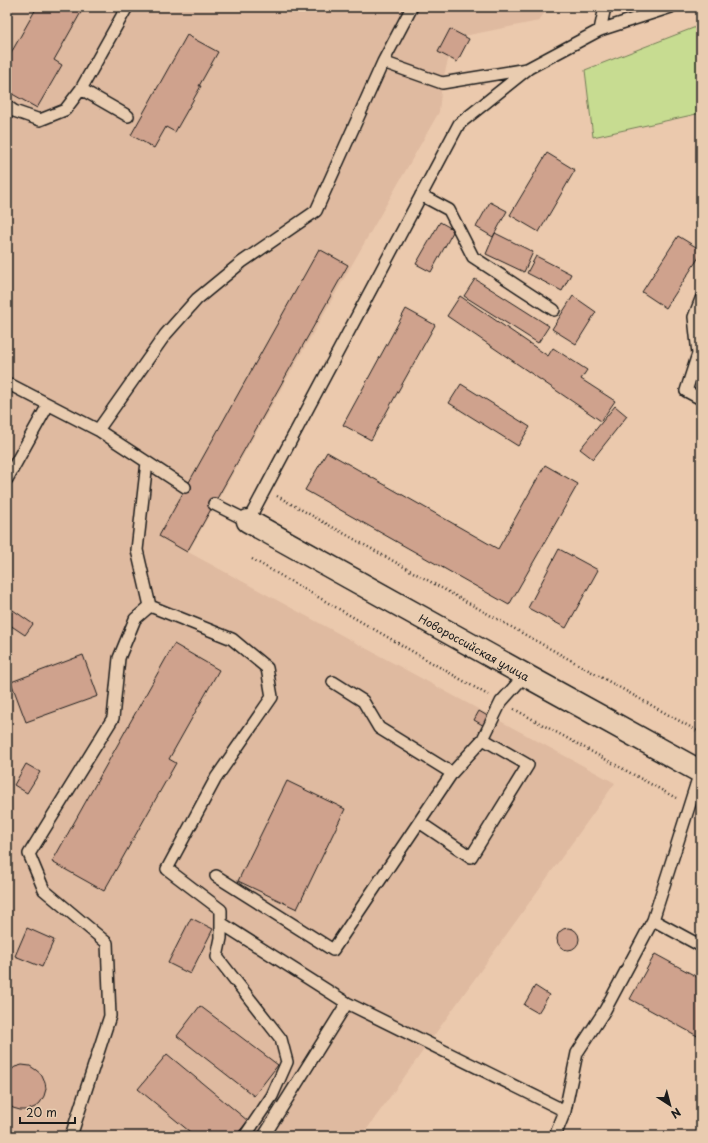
<svg xmlns="http://www.w3.org/2000/svg" width="708" height="1143" viewBox="0 0 708 1143" font-family="'Playpen Sans',sans-serif">
<style>
.built{fill:#dfbaa0}
.green{fill:#c7dc91;stroke:#727c56}
.building{fill:#cfa28d;stroke:#1c1c1c}
.lines{fill:none;stroke-linecap:round;stroke-linejoin:round}
.service-casing{stroke:#1c1c1c;stroke-width:14}
.minor-casing{stroke:#1c1c1c;stroke-width:25}
.path{stroke:#1c1c1c;stroke-width:2.5;stroke-dasharray:1 3;stroke-linecap:butt}
.service{stroke:#e9ccb0;stroke-width:11}
.minor{stroke:#e9ccb0;stroke-width:22}
.labels{text-anchor:middle;dominant-baseline:central;stroke-width:4;stroke-linejoin:round;paint-order:stroke}
.street-label{font-size:11px;fill:#1c1c1c;stroke:#e9ccb0}
</style>
<rect width="100%" height="100%" fill="#ebc9ad"/>
<filter id="ink" filterUnits="userSpaceOnUse"><feTurbulence type="fractalNoise" baseFrequency=".025" numOctaves="2"/><feDisplacementMap in="SourceGraphic" scale="8" xChannelSelector="R" yChannelSelector="G"/><feConvolveMatrix kernelMatrix="1 2 1 2 8 2 1 2 1" color-interpolation-filters="sRGB"/></filter>
<g filter="url(#ink)">
<!-- built -->
<path class="built" d="M7 7H548L539 21 454 38 442 83 439 112 188 552 615 783 362 1136H7Z"/>
<!-- green -->
<path class="green" d="M701 25V113L593 137 585 70Z"/>
<!-- building -->
<path class="building" d="M37 7H84L54 60 62 65 37 108 7 91V60Z
M450 29 469 39 457 62 438 52Z
M187 35 218 52 199 86H201L175 132 166 127 154 148 131 135Z
M547 153 575 170 539 232 510 215Z
M490 202 507 211 493 237 476 227Z
M440 222 454 230 431 272 416 264Z
M495 233 533 252 524 272 486 254Z
M678 236 701 250V254L666 308 642 292Z
M319 249 348 265 187 552 159 536Z
M536 256 571 274 562 291 527 273Z
M475 279 549 326 538 343 464 296Z
M460 296 548 356 553 348 587 370 581 379 615 401 601 421 447 316Z
M573 296 596 312 576 344 552 329Z
M406 309 435 325 371 440 343 425Z
M461 384 530 427 518 446 449 403Z
M615 406 627 416 593 459 580 449Z
M327 452 498 549 545 465 578 484 509 605 305 490Z
M559 549 598 570 566 628 528 608Z
M13 610 33 624 25 635 7 623V619Z
M174 644 219 670 169 759 176 763 104 891 52 862Z
M83 655 98 696 26 722 11 682Z
M479 711 491 718 486 727 474 720Z
M26 764 40 772 27 793 14 785Z
M287 781 345 809 297 909 238 881Z
M191 918 213 929 190 974 168 963Z
M27 928 54 940 42 967 15 956Z
M557 939a11 11 0 1 1 22 0a11 11 0 1 1-22 0Z
M655 954 701 979V1038L630 999Z
M535 986 549 995 538 1013 524 1005Z
M200 1006 278 1065 254 1096 177 1036Z
M167 1054 248 1121 235 1136H195L138 1089Z
M22 1065 30 1066 36 1070 42 1075 45 1082 46 1089 44 1096 40 1103 35 1107 28 1110H20L13 1108 7 1103V1073L15 1067Z"/>
<g class="lines">
<defs>
<path id="service" d="M600 30 605 7
M383 62 412 7
M81 89 128 116
M7 106 14 111 40 120 65 110 81 89 127 7
M421 195 449 210 473 257 554 310
M701 299 694 317 698 354 686 391 701 399
M7 383 98 430 185 487
M98 430 165 335 197 299 242 262 316 211 383 62 442 83 527 69
M147 462 137 550 150 606
M7 479 48 405
M214 504 248 521 459 124 529 68 600 30 671 7
M333 682 363 701 379 728 452 773
M419 822 471 857 528 765 483 739
M216 876 333 950 452 773 483 739 501 702 525 675
M653 920 701 946
M221 923 347 1003 565 1111
M71 1136 110 1016 107 943 44 890 29 854 113 718 119 658 135 619 150 606 232 639 267 668 272 697 216 778 167 869 221 910V938L217 957 281 1039 287 1062 272 1096 245 1136
M264 1136 347 1003
M555 1136 565 1111 577 1053 605 1010 653 920 700 772"/>
<g id="minor">
<path id="s1" d="M248 521 525 675 701 772"/>
</g>
</defs>
<!-- service casing -->
<use href="#service" class="service-casing"/>
<!-- minor casing -->
<use href="#minor" class="minor-casing"/>
<!-- path -->
<path class="path" d="M277 496 701 733
M252 559 488 695
M514 709 676 798"/>
<!-- service -->
<use href="#service" class="service"/>
<!-- minor -->
<use href="#minor" class="minor"/>
</g>
</g>
<g class="labels">
<!-- street labels -->
<g class="street-label">
<text stroke="none"><textPath href="#s1" startOffset="259">Новороссийская улица</textPath></text>
</g>
</g>
<!-- margin -->
<rect width="708" height="1143" fill="none" stroke="#e9ccb0" stroke-width="24"/>
<rect x="12" y="12" width="684" height="1119" fill="none" stroke="#1c1c1c" stroke-width="1.5" filter="url(#ink)"/>
<!-- north arrow -->
<g transform="translate(670 1105) rotate(144)" stroke="#e9ccb0" stroke-width="3" paint-order="stroke">
<path d="M0-3L7 15L0 10L-7 15Z" fill="#1c1c1c"/>
<text y="-6" font-size="11" font-weight="bold" text-anchor="middle" fill="#1c1c1c">N</text>
</g>
<!-- scale -->
<path d="M20 1117v6h55v-6" fill="none" stroke="#1c1c1c" stroke-width="2"/>
<text x="26" y="1117" font-size="12" fill="#1c1c1c" stroke="#e9ccb0" stroke-width="3" paint-order="stroke">20 m</text>
</svg>
